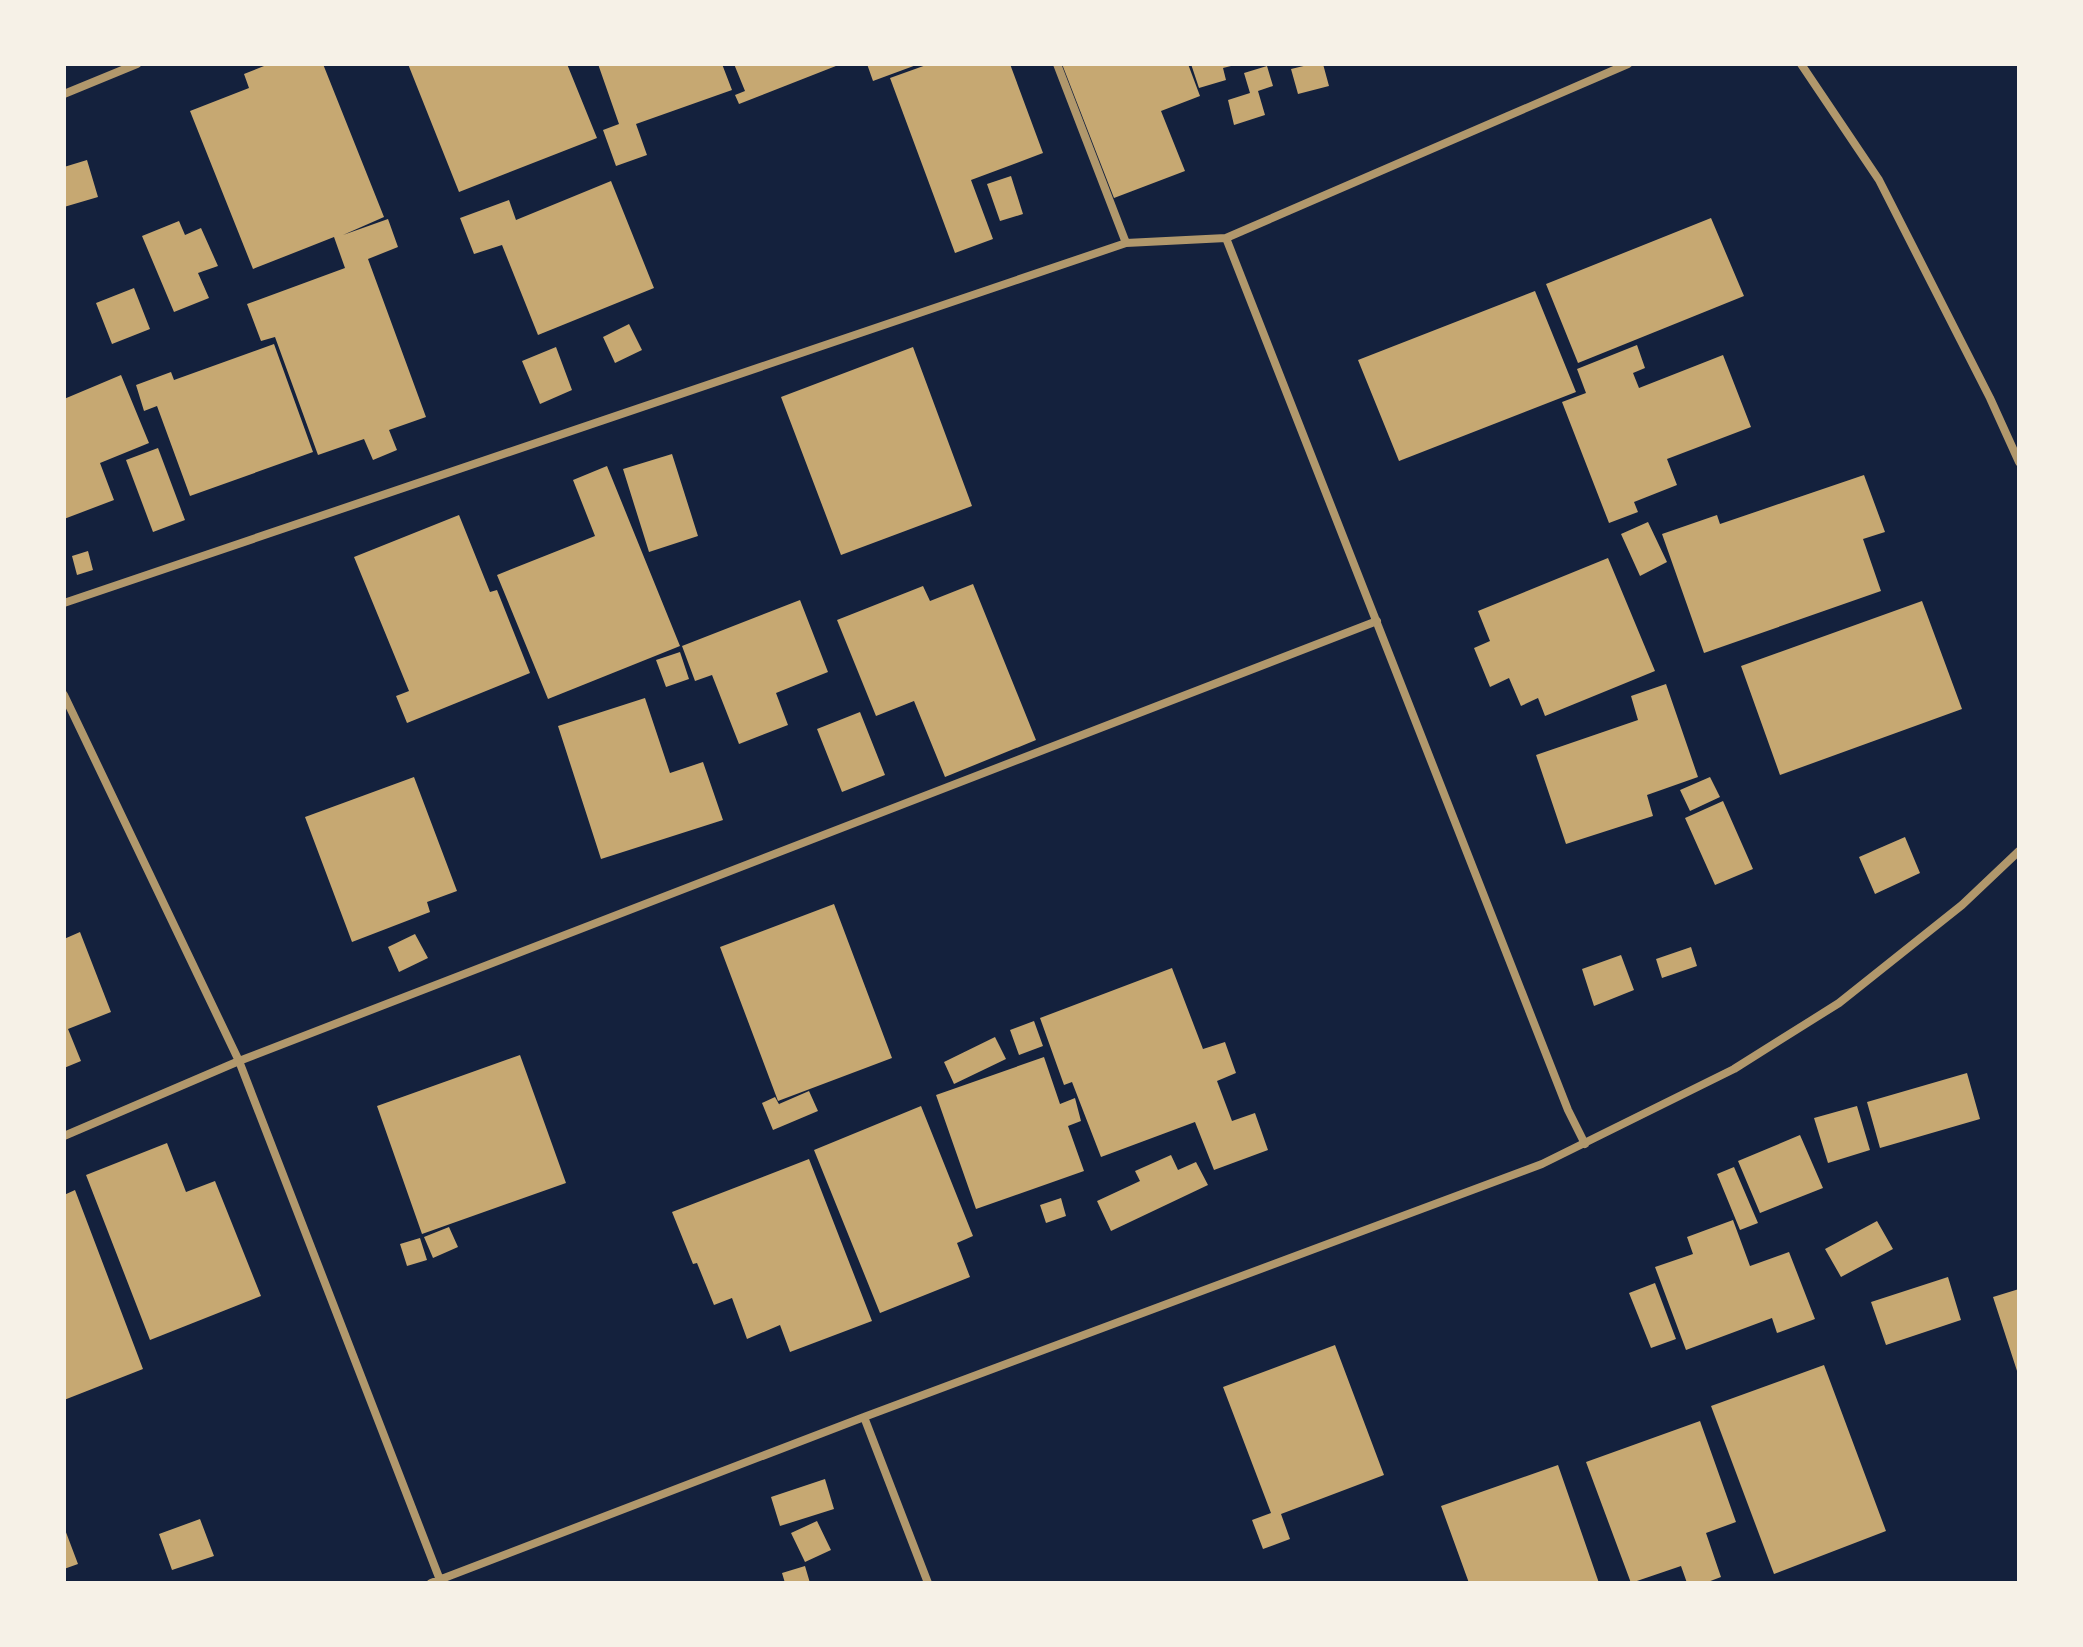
<svg xmlns="http://www.w3.org/2000/svg" width="2083" height="1647" viewBox="0 0 2083 1647" font-family="Signika,sans-serif">
<style>
.building{fill:#c6a872}
.lines{fill:none;stroke-linecap:round;stroke-linejoin:round}
.minor{stroke:#b1986c;stroke-width:8}
</style>
<rect width="100%" height="100%" fill="#14213d"/>
<!-- building -->
<path class="building" d="M269 64H323L384 217 343 235 388 219 398 247 368 259 426 417 389 430 397 450 373 460 364 439 318 455 275 337 261 341 247 304 345 268 334 237 253 269 190 111 249 88 244 74Z
M408 64H567L597 138 459 192Z
M598 64H722L732 90 636 124 647 155 616 166 603 130 619 124Z
M734 64H841L739 104 735 95 745 91Z
M867 64H919L873 81Z
M929 64H1010L1043 153 971 180 993 239 955 253 890 78Z
M1062 64H1188L1200 96 1161 111 1185 171 1114 198Z
M1191 64H1235V65L1223 68 1226 80 1199 88Z
M1312 64H1323L1329 86 1298 94 1291 69Z
M1267 66 1273 86 1258 91 1265 115 1234 125 1228 100 1250 93 1244 73Z
M87 160 98 197 64 207V167Z
M1011 176 1023 214 1000 221 987 184Z
M611 181 654 288 538 335 502 245 474 254 460 218 509 200 516 220Z
M1711 218 1744 296 1578 363 1546 284Z
M179 221 185 235 201 228 218 266 198 273 209 298 174 312 142 236Z
M134 288 150 329 112 344 96 303Z
M1535 291 1576 392 1399 461 1358 360Z
M629 324 642 350 615 363 603 337Z
M274 344 313 452 190 496 157 406 144 411 136 385 171 372 174 380Z
M1637 345 1645 368 1633 373 1639 388 1723 355 1751 427 1667 459 1677 485 1634 502 1638 512 1609 523 1562 402 1586 393 1577 369Z
M556 347 572 390 540 404 522 361Z
M913 347 972 506 841 555 781 397Z
M121 375 149 443 100 463 114 500 64 519V399Z
M158 448 185 520 153 532 126 460Z
M672 454 698 536 649 552 623 469Z
M607 466 680 646 548 699 497 575 595 536 573 480Z
M1864 475 1885 532 1863 539 1881 591 1704 653 1662 534 1717 515 1720 524Z
M459 515 490 592 497 590 530 673 407 723 396 696 409 691 354 557Z
M1648 522 1667 562 1640 576 1621 534Z
M88 551 93 570 77 575 72 556Z
M1608 558 1655 671 1545 716 1538 698 1521 706 1509 678 1490 687 1474 648 1490 641 1478 611Z
M973 584 1036 740 945 777 914 701 876 716 837 620 923 586 930 601Z
M800 600 828 672 776 693 788 725 739 744 712 675 695 681 682 646Z
M1922 601 1962 709 1780 775 1741 666Z
M680 652 689 679 666 687 656 660Z
M1666 684 1698 777 1647 795 1653 816 1566 844 1536 755 1638 720 1631 696Z
M645 698 670 773 703 762 723 820 601 859 558 726Z
M860 712 885 775 842 792 817 729Z
M414 777 457 891 427 902 430 912 352 942 305 817Z
M1710 777 1720 797 1690 811 1680 790Z
M1723 801 1753 869 1715 885 1685 818Z
M1905 837 1920 873 1875 894 1859 857Z
M834 904 892 1058 778 1101 720 947Z
M80 932 111 1012 68 1029 81 1061 64 1068V939Z
M415 934 428 958 399 972 388 947Z
M1691 947 1697 966 1662 978 1656 959Z
M1621 955 1634 990 1594 1006 1582 969Z
M1172 968 1203 1049 1225 1042 1236 1073 1217 1081 1232 1121 1255 1113 1268 1150 1214 1170 1195 1122 1101 1157 1072 1082 1064 1085 1040 1018Z
M1034 1021 1043 1046 1019 1055 1010 1030Z
M995 1037 1006 1059 954 1084 944 1062Z
M520 1055 566 1183 422 1234 377 1106Z
M1044 1057 1060 1104 1075 1098 1081 1121 1068 1126 1084 1171 976 1209 936 1095Z
M1967 1073 1980 1119 1880 1148 1867 1102Z
M809 1091 818 1111 773 1130 762 1103 775 1097 780 1106 779 1104Z
M921 1106 973 1236 957 1243 970 1277 880 1313 814 1150Z
M1857 1106 1870 1150 1828 1163 1814 1118Z
M1800 1135 1823 1188 1760 1213 1738 1161Z
M167 1143 186 1192 215 1181 261 1296 150 1340 86 1175Z
M1171 1155 1178 1170 1196 1162 1208 1185 1111 1231 1097 1201 1140 1181 1135 1171Z
M809 1159 872 1321 790 1352 780 1325 747 1339 732 1298 714 1305 697 1263 693 1264 672 1212Z
M1734 1167 1758 1223 1740 1230 1717 1174Z
M75 1190 143 1369 64 1400V1195Z
M1061 1198 1066 1216 1046 1223 1040 1205Z
M1733 1220 1750 1266 1789 1252 1815 1319 1777 1333 1772 1318 1686 1350 1655 1267 1693 1254 1687 1237Z
M1877 1221 1893 1249 1841 1277 1825 1249Z
M449 1227 458 1247 433 1258 424 1237Z
M420 1238 427 1260 407 1266 400 1244Z
M1948 1277 1961 1320 1886 1345 1871 1302Z
M1655 1283 1676 1339 1651 1348 1629 1293Z
M2019 1289V1374H2018L1993 1297Z
M1335 1345 1384 1475 1281 1514 1290 1539 1263 1549 1252 1520 1271 1513 1223 1387Z
M1824 1365 1886 1531 1774 1574 1711 1406Z
M1700 1421 1736 1522 1706 1533 1721 1577 1705 1583H1687L1681 1566 1631 1583 1586 1462Z
M1558 1465 1599 1583H1469L1441 1506Z
M825 1479 834 1509 780 1526 771 1497Z
M200 1519 214 1556 172 1570 159 1534Z
M817 1521 831 1550 805 1562 791 1533Z
M64 1527 78 1564 64 1569Z
M805 1566 810 1583H785L782 1573Z"/>
<g class="lines">
<!-- minor -->
<path class="minor" d="M1057 64 1126 243 1226 238 1568 1110 1585 1144
M1801 64 1879 180 1990 398 2019 462
M64 94 137 64
M1226 238 1628 64
M64 603 1126 243
M64 695 239 1061 440 1580
M64 1136 239 1061 1377 621
M864 1417 928 1583
M431 1583 864 1417 1542 1164 1734 1069 1839 1003 1962 905 2019 851"/>
</g>
<!-- border -->
<rect width="2083" height="1647" fill="none" stroke="#f6f1e7" stroke-width="132"/>
</svg>
